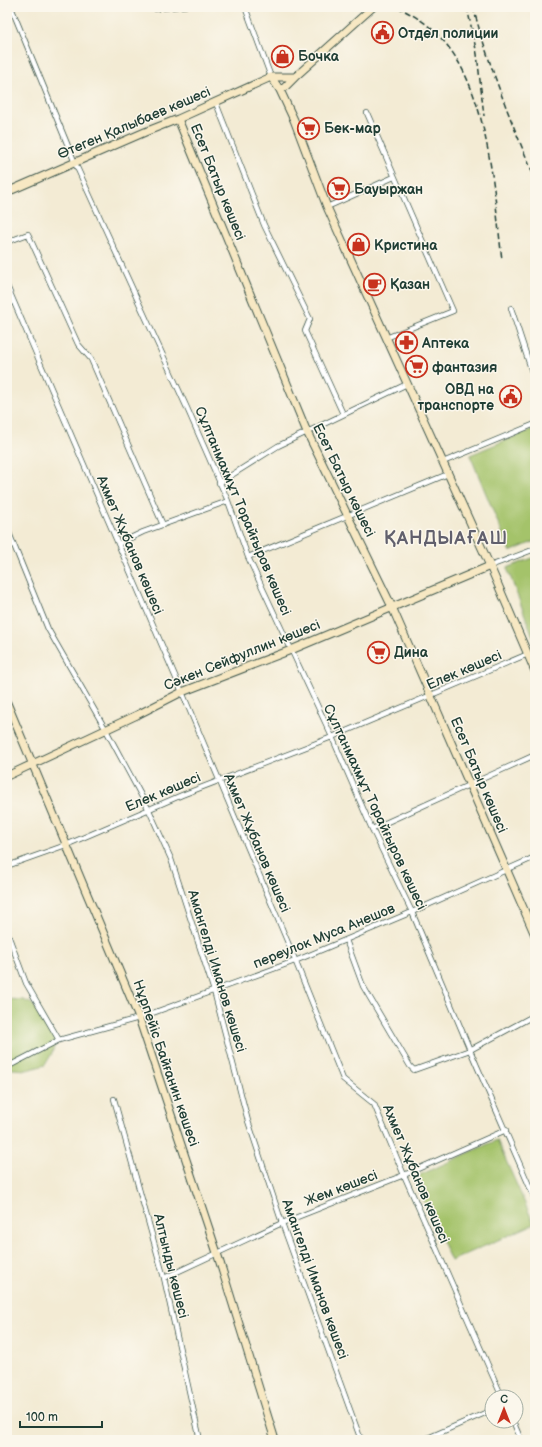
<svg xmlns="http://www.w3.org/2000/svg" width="542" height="1447" viewBox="0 0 542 1447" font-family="'Balsamiq Sans',sans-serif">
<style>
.green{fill:#a4c36b;stroke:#628050}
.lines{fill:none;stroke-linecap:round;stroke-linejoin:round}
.street-casing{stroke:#3f574c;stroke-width:6}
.secondary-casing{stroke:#3f574c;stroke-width:9}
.street{stroke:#fff;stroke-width:4.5}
.secondary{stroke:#f7e8c3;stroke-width:7}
.rail{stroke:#1f3d34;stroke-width:1.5;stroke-dasharray:6 3;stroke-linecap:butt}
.labels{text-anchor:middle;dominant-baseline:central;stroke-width:3;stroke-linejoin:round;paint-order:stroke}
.poi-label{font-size:14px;font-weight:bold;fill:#1f3d34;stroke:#fbf7ec;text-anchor:start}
.street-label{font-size:14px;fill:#1f3d34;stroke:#fbf7ec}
.district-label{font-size:18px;font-weight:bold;letter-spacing:1px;fill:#61606d;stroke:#fbf7ec}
</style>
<rect width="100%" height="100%" fill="#fbf7ec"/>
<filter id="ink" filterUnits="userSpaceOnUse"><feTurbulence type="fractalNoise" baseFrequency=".025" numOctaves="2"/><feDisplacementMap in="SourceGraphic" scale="8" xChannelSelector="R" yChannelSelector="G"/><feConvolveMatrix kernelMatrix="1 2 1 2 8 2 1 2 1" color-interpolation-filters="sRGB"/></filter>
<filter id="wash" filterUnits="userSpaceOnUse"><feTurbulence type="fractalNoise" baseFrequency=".012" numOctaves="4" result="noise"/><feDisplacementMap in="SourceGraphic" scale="16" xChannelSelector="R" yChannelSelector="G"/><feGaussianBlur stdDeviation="0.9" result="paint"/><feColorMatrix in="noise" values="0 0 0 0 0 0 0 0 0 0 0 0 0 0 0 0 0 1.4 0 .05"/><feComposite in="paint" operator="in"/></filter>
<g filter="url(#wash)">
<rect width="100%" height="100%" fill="#f3ebd4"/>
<!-- green -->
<path class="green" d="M535 428V541L510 552 470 455Z
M535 557V642L507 568Z
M7 999 23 1000 31 1003 40 1013 55 1038V1045L51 1055 45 1065 27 1070 13 1069 7 1067Z
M497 1140 534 1224 451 1261 413 1178Z"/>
</g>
<g filter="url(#ink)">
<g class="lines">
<defs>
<path id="street" d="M11 7 75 163 187 408 228 501 248 557 332 737 372 829 412 912 470 1050 535 1199
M245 7 271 77
M216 103 264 225 310 319 305 331 343 414
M367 113 453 311 386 338
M327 207 394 177
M7 242 28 234 78 344 91 359 163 525
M7 286 182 692 291 950 343 1079 374 1104 404 1175 502 1397
M511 308 535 381
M443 462 535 424
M219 483 278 446 407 384
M7 528 48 629 106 730 149 810 171 859 214 991 248 1121 282 1223 361 1440
M118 544 143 532 228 501
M248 557 448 474
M490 566 535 549
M372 829 535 755
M7 866 66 845 182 795 332 737 528 654
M7 932 26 983 59 1040
M346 940 363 986 410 1066 414 1070 470 1050 535 1015
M7 1067 59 1040 139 1018 295 961 412 912 535 857
M114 1099 164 1278 200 1440
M164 1278 282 1223 404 1175 506 1130
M513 1421 521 1440
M423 1440 492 1410"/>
<path id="secondary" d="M271 77 280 90 294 120 327 207 490 566 535 671
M280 90 284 88 295 77
M178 119 307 432 392 607 535 935
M7 192 145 132 178 119 271 77H295L373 7
M7 703 139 1018 217 1253 275 1440
M7 776 137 715 182 692 291 650 490 566"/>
</defs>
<!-- street casing -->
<use href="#street" class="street-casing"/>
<!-- secondary casing -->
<use href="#secondary" class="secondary-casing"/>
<!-- street -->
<use href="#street" class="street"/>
<!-- secondary -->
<use href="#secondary" class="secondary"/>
<!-- rail -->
<path class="rail" d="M397 7C412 14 427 23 439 36 489 87 494 192 502 260
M467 7 477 54 484 116
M473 7C489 66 511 122 535 178
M154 11 193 7"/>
</g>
</g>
<!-- icons -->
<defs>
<symbol id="civic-ring" viewBox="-11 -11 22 22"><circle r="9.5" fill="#fbf7ec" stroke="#c8321e" stroke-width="1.5"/><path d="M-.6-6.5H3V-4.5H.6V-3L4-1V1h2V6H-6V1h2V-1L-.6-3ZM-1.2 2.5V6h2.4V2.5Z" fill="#c8321e"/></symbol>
<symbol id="shop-ring" viewBox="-11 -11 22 22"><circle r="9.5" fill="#fbf7ec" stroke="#c8321e" stroke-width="1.5"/><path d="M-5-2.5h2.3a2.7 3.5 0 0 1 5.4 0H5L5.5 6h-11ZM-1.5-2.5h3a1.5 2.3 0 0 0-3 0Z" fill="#c8321e"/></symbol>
<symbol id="supermarket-ring" viewBox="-11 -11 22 22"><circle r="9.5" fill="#fbf7ec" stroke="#c8321e" stroke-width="1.5"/><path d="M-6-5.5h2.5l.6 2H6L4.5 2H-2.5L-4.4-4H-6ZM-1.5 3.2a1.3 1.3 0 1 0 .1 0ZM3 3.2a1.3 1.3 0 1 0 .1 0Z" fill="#c8321e"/></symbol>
<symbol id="cafe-ring" viewBox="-11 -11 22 22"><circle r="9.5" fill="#fbf7ec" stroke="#c8321e" stroke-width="1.5"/><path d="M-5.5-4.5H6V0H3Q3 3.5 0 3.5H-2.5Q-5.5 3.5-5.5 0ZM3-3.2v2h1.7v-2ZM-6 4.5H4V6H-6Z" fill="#c8321e"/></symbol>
<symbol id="pharmacy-ring" viewBox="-11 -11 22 22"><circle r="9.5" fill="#fbf7ec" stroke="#c8321e" stroke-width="1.5"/><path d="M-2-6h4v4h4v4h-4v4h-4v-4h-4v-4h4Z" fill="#c8321e"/></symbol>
</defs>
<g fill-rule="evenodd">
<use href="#civic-ring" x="370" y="20" width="25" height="25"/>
<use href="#shop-ring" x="270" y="44" width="25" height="25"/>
<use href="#supermarket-ring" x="296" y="116" width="25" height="25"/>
<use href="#supermarket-ring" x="326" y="176" width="25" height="25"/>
<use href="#shop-ring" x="346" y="232" width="25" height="25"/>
<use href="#cafe-ring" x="362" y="272" width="25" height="25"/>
<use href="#pharmacy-ring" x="394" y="330" width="25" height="25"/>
<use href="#supermarket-ring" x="404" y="354" width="25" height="25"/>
<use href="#civic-ring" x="498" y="384" width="25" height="25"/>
<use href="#supermarket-ring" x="366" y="640" width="25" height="25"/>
</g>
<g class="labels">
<!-- poi labels -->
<g class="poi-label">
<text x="398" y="33">Отдел полиции</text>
<text x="298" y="56">Бочка</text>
<text x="324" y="128">Бек-мар</text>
<text x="354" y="189">Бауыржан</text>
<text x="374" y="245">Кристина</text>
<text x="390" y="284">Қазан</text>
<text x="422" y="343">Аптека</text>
<text x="432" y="367">фантазия</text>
<text x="494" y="389" text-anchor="end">ОВД на<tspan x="494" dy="16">транспорте</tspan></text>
<text x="394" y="652">Дина</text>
</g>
<!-- street labels -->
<g class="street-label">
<text transform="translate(134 123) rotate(-23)">Өтеген Қалыбаев көшесі</text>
<text transform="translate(218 182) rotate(68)">Есет Батыр көшесі</text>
<text transform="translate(344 480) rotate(64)">Есет Батыр көшесі</text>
<text transform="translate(243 511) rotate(67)">Сұлтанмахмұт Торайғыров көшесі</text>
<text transform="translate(130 545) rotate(67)">Ахмет Жұбанов көшесі</text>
<text transform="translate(242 655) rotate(-22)">Сәкен Сейфуллин көшесі</text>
<text transform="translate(464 670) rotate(-23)">Елек көшесі</text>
<text transform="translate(479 775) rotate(67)">Есет Батыр көшесі</text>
<text transform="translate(163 792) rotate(-23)">Елек көшесі</text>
<text transform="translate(375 807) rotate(65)">Сұлтанмахмұт Торайғыров көшесі</text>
<text transform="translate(257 843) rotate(67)">Ахмет Жұбанов көшесі</text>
<text transform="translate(324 936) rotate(-22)">переулок Муса Анешов</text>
<text transform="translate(217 971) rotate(73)">Амангелді Иманов көшесі</text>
<text transform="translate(166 1063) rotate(71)">Нұрпейіс Байғанин көшесі</text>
<text transform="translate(416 1174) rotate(67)">Ахмет Жұбанов көшесі</text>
<text transform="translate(341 1188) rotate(-21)">Жем көшесі</text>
<text transform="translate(171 1266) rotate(76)">Алтынды көшесі</text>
<text transform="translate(315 1279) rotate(70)">Амангелді Иманов көшесі</text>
</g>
<!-- district labels -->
<g class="district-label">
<text x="446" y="538">ҚАНДЫАҒАШ</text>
</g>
</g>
<!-- margin -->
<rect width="542" height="1447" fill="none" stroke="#fbf7ec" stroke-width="24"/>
<!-- north arrow -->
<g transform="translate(504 1409)"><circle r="19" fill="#fbf7ec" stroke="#a3ada2"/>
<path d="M0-3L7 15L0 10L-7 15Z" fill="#c8321e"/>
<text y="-6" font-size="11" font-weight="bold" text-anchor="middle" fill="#1f3d34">С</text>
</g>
<!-- scale -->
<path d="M20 1421v6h82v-6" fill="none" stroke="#1f3d34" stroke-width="2"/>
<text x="26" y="1421" font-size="12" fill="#1f3d34" stroke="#fbf7ec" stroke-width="3" paint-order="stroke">100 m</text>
</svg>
